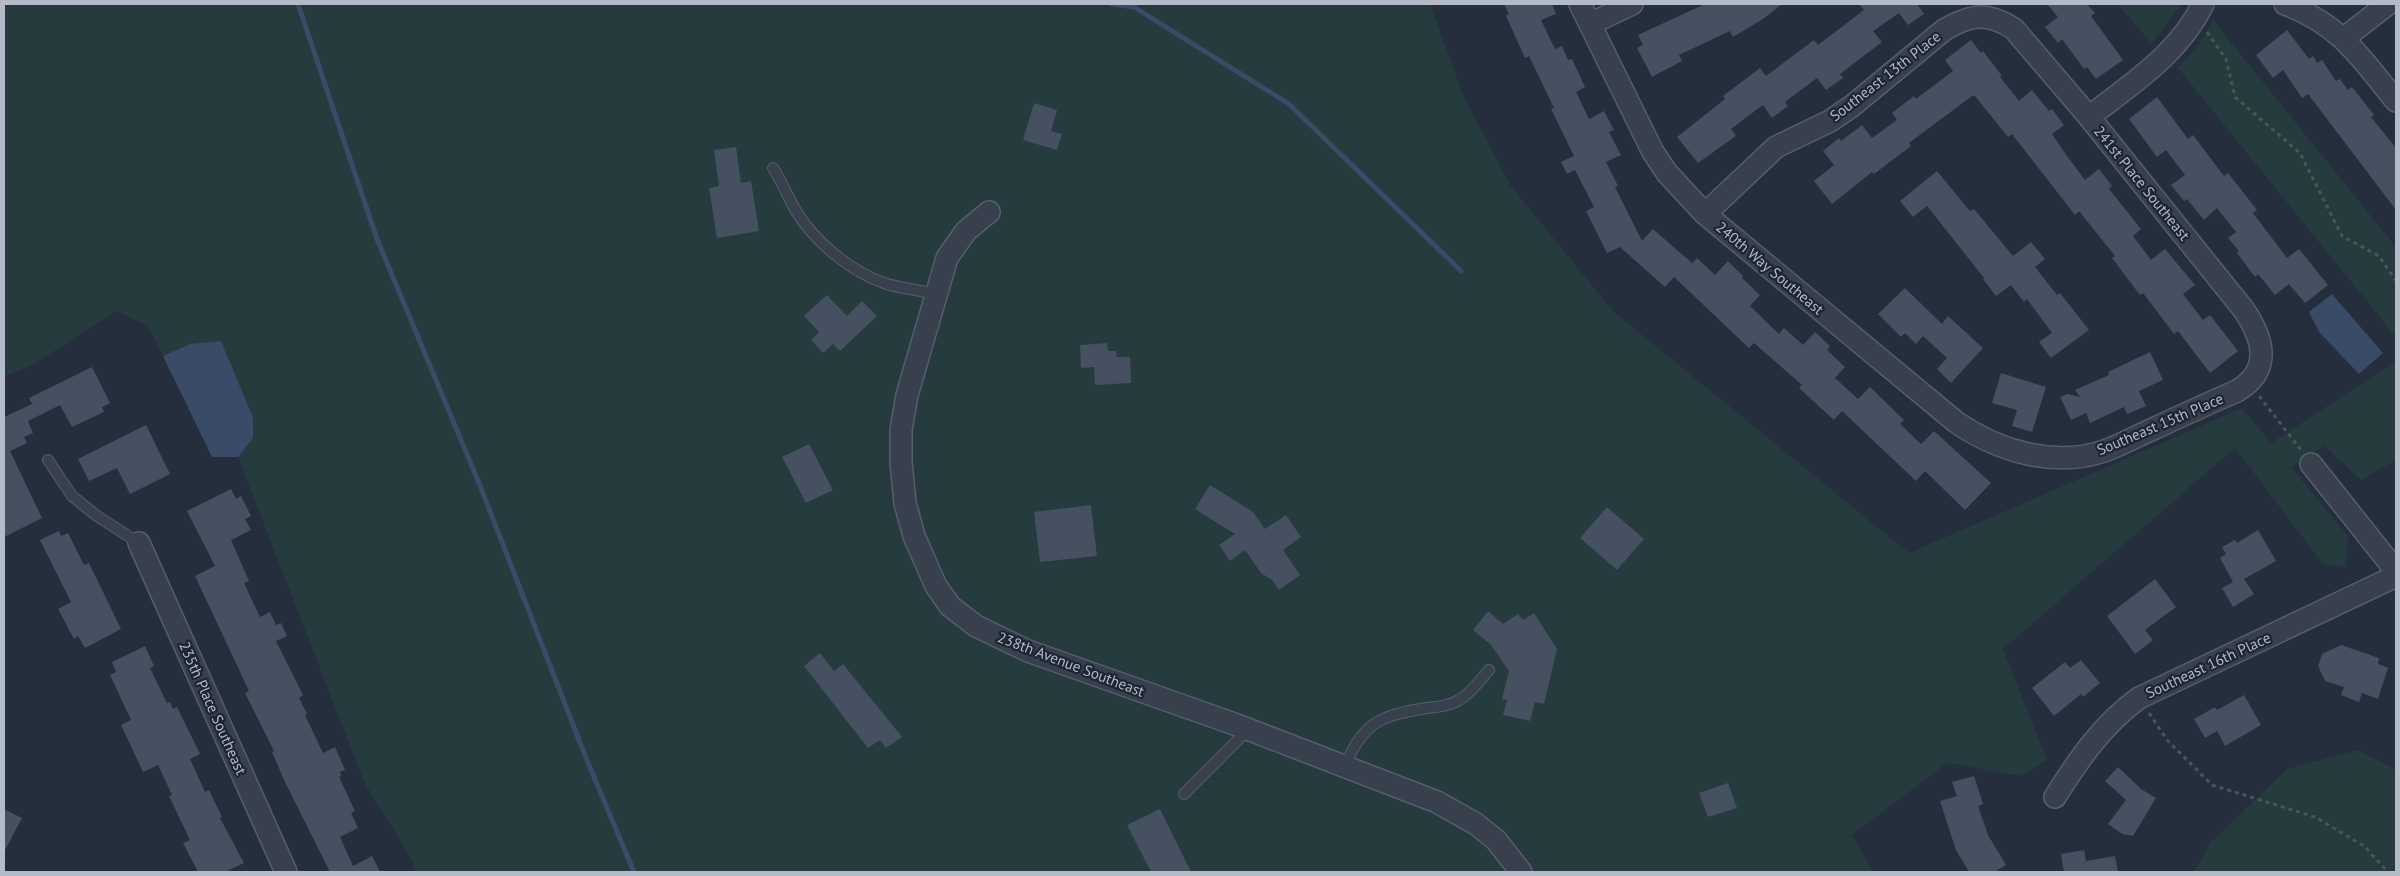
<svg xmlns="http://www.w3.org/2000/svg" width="2400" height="876" viewBox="0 0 2400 876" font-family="'PT Sans',sans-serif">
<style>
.green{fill:#263b3e}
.water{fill:#394b66}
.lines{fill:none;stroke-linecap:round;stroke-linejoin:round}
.stream{stroke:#394b66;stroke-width:5}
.building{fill:#455061}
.lane-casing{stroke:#565e6b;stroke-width:12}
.street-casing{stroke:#565e6b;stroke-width:24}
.path{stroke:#44585b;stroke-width:3;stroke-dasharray:4 4;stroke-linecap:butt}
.lane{stroke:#38404d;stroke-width:10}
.street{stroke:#38404d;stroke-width:21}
.labels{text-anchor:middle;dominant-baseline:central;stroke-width:4.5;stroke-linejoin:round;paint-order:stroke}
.street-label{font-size:15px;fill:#b3bbc8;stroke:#1d2532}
</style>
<rect width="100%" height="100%" fill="#242e3d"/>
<!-- green -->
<path class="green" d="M4 4H1430L1464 97 1510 185 1614 312 1909 553 2242 408 2271 443 2396 361V460L2361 480 2324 446 2291 467 2348 536 2346 567 2323 564 2235 448 2003 649 2047 760 2021 776 1947 763 1852 835 1873 872H415L412 860 364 782 238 457 253 438 190 344 163 356 148 326 117 311 31 366 4 376Z
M2117 4H2182L2152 44Z
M2213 20 2396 247V337L2178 68 2198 46Z
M2358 750 2396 770V872H2194L2210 843 2287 769Z"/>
<!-- water -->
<path class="water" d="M2332 294 2383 353 2359 374 2319 332 2309 312Z
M221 341 253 418V438L238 457H212L163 356 190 344Z"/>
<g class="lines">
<!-- stream -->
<path class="stream" d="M298 4 377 239 479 483 586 758 634 872
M1112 4 1134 7 1289 104 1461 271"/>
</g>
<!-- building -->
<path class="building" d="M1504 4H1552L1556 14 1541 20 1555 49 1562 46 1568 60 1572 59 1585 87 1576 92 1589 119 1604 111 1614 130 1609 132 1621 155 1606 162 1618 186 1615 187 1642 241 1653 229 1692 263 1697 258 1715 275 1728 261 1743 276 1742 278 1760 295 1750 306 1779 334 1784 328 1803 345 1815 332 1830 346 1827 350 1845 367 1835 378 1858 399 1870 387 1904 420 1900 424 1921 444 1934 431 1991 483 1965 510 1925 471 1916 481 1842 411 1834 420 1799 388 1802 385 1754 343 1749 348 1674 277 1665 287 1620 247 1607 253 1586 211 1594 207 1575 170 1567 174 1561 162 1574 156 1551 109 1554 108 1529 56 1525 58 1506 16 1509 14Z
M1705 4H1782L1763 19 1733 37 1730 31 1679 55 1682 61 1652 77 1637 48 1643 45 1638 35Z
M1859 4H1917L1924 14 1908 25 1899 13 1873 31 1882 42 1840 74 1843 78 1826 90 1817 78 1785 102 1788 106 1772 118 1763 105 1731 129 1736 136 1698 163 1677 137 1725 99 1723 96 1760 68 1766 76 1814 40 1818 45 1864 10Z
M2047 4H2087L2095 13 2091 16 2123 60 2096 79 2087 67 2084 69 2062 39 2058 43 2045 27 2058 17Z
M2287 30 2309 59 2313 56 2317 63 2322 60 2336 81 2340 79 2348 90 2352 87 2374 115 2371 117 2396 148V210L2308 94 2302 98 2283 70 2273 78 2256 55Z
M1971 40 1981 53 1983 51 2002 76 2000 77 2019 101 2032 90 2049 111 2052 109 2064 125 2052 134 2067 156 2085 180 2099 169 2112 186 2109 189 2141 229 2133 236 2151 260 2165 249 2195 285 2183 294 2203 320 2210 315 2238 351 2210 373 2178 331 2174 334 2143 293 2140 295 2112 258 2115 256 2079 211 2075 215 2012 134 2008 137 1975 96H1972L1909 143 1911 146 1874 174 1872 172 1832 204 1814 181 1834 165 1823 151 1839 138 1841 141 1862 125 1872 138 1897 120 1892 113 1914 96 1916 99 1953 71 1945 60Z
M2157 97 2188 139 2193 135 2224 176 2228 173 2257 210 2253 213 2287 258 2299 249 2328 285 2305 303 2289 284 2275 295 2258 274 2255 277 2237 253 2239 251 2228 238 2236 232 2217 208 2204 220 2187 199 2184 201 2171 185 2185 175 2166 150 2157 157 2129 119Z
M1034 103 1057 110 1051 131 1062 134 1057 150 1023 140Z
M736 147 741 183 751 181 759 231 717 238 709 188 719 186 714 150Z
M1937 171 1970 211 1974 209 2013 256 2031 242 2045 259 2035 267 2057 295 2060 293 2089 330 2051 358 2039 342 2052 333 2027 299 2024 302 2011 285 1996 296 1983 279 1984 278 1927 206 1913 217 1900 201Z
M1905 288 1942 324 1948 316 1983 348 1951 383 1937 369 1947 358 1923 336 1916 344 1905 333 1901 337 1878 314Z
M827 295 847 316 862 301 877 316 840 351 833 344 823 353 811 340 819 332 804 316Z
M1107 343 1108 351H1116L1117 357H1130L1131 383 1095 385 1094 367 1081 368 1080 345Z
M2150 352 2163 380 2139 391 2146 406 2127 414 2124 407 2090 423 2086 413 2071 420 2060 397 2068 394 2080 397 2075 390 2109 375 2108 372Z
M92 367 110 403 102 407 104 412 72 427 60 405 28 421 33 433 24 437 27 443 10 451 42 518 4 537V417L32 404 29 398Z
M2001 373 2046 387 2032 432 2012 426 2017 410 1992 403Z
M146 425 170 474 130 494 117 468 89 481 78 459Z
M809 444 833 490 806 503 782 457Z
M1210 485 1253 512 1265 529 1286 515 1301 537 1283 550 1300 575 1279 590 1272 580 1261 573 1245 550 1230 561 1219 545 1235 534 1195 509Z
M231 489 236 499 241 496 251 516 245 519 251 530 231 540 249 581 244 583 260 617 270 612 276 625 281 623 287 636 276 641 303 695 299 698 307 714 305 715 323 753 335 747 345 770 340 772 341 776 339 777 355 811 351 813 358 828 340 837 353 866 372 856 380 872H330L285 782 272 752 274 751 245 693 249 691 195 576 215 566 187 511Z
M1091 505 1097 556 1040 562 1034 512Z
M1607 507 1644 539 1617 570 1580 538Z
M2258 530 2276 561 2244 579 2254 594 2233 607 2222 588 2233 582 2220 558 2226 554 2222 547 2235 540 2237 543Z
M59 531 61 536 68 533 84 565 89 563 121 629 85 648 78 636 74 639 58 609 71 602 40 540Z
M2155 579 2176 607 2145 630 2153 640 2135 654 2107 616Z
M1488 611 1503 624 1518 614 1523 620 1534 613 1557 649 1544 704 1535 702 1530 721 1503 715 1507 700 1502 699 1509 671 1491 645 1473 630Z
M2341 645 2379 658 2378 664 2388 668 2378 699 2362 693 2359 702 2341 695 2344 687 2325 681 2318 666 2322 654Z
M145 646 154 666 150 668 167 703 170 702 173 709 177 707 200 754 190 759 205 792 209 790 222 817 220 818 244 863 225 872H198L183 843 190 840 169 796 172 795 158 765 143 772 121 725 131 720 110 675 116 672 112 662Z
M820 653 834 671 843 664 902 737 886 748 880 740 868 748 804 666Z
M2081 660 2100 683 2083 697 2081 694 2054 716 2032 688 2065 662 2070 668Z
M2244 695 2261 725 2225 746 2217 731 2205 738 2194 719 2215 707 2217 710Z
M2118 767 2141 789 2156 798 2133 836 2122 834 2108 824 2126 800 2105 781Z
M1974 776 1983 804 1978 806 1988 835 2006 865 1994 872H1969L1956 850 1940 801 1957 796 1952 782Z
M1728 783 1737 808 1708 817 1699 793Z
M4 809 22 818 4 852Z
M1160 809 1191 872H1151L1127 825Z
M2084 850 2086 861 2115 856 2118 872H2064L2061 854Z"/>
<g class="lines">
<defs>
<path id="lane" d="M773 168C782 182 788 197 796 211 815 242 850 271 884 283 901 289 919 289 936 295
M48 460 72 496 97 516 139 543
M1345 766C1363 722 1380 716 1426 708 1437 707 1449 706 1459 700 1470 694 1480 680 1489 670
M1184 794 1249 729"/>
<path id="street" d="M1580 4 1653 152 1667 173 1705 214 1956 422C1998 451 2054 468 2104 451 2121 445 2137 436 2153 429 2181 416 2209 403 2237 391 2272 370 2264 340 2244 310L2089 117 2014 29C1988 12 1971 14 1944 30L1852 106 1830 121 1776 147 1705 214
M2285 4C2341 25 2360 57 2396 101
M1590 24 1632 4
M2344 38 2388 4
M2089 117C2131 84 2179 54 2203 4
M989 212 966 231 947 258 907 395 901 430V462L905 503 914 536 936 586 950 606 976 626 1028 651 1237 725 1437 802 1476 824 1496 840 1521 872
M2311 464 2396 571
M139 543 286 872
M2055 797C2079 759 2102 725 2139 698L2396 576"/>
</defs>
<!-- lane casing -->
<use href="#lane" class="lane-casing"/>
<!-- street casing -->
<use href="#street" class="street-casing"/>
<!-- path -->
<path class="path" d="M2207 32 2226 59 2235 97 2300 153 2342 236 2379 256 2396 281
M2259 396 2301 450
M2149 713 2168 741 2212 785 2315 817 2364 846 2388 872"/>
<!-- lane -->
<use href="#lane" class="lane"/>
<!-- street -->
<use href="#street" class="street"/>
</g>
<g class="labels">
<!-- street labels -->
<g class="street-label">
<text transform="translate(1885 76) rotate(-38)">Southeast 13th Place</text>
<text transform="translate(2142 183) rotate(51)">241st Place Southeast</text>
<text transform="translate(1770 268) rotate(40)">240th Way Southeast</text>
<text transform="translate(2160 424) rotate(-23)">Southeast 15th Place</text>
<text transform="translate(1071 664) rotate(21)">238th Avenue Southeast</text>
<text transform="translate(2208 665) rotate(-25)">Southeast 16th Place</text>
<text transform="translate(213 708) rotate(66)">235th Place Southeast</text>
</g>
</g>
<!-- border -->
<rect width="2400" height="876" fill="none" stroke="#b3bbc8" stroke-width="10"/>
</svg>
